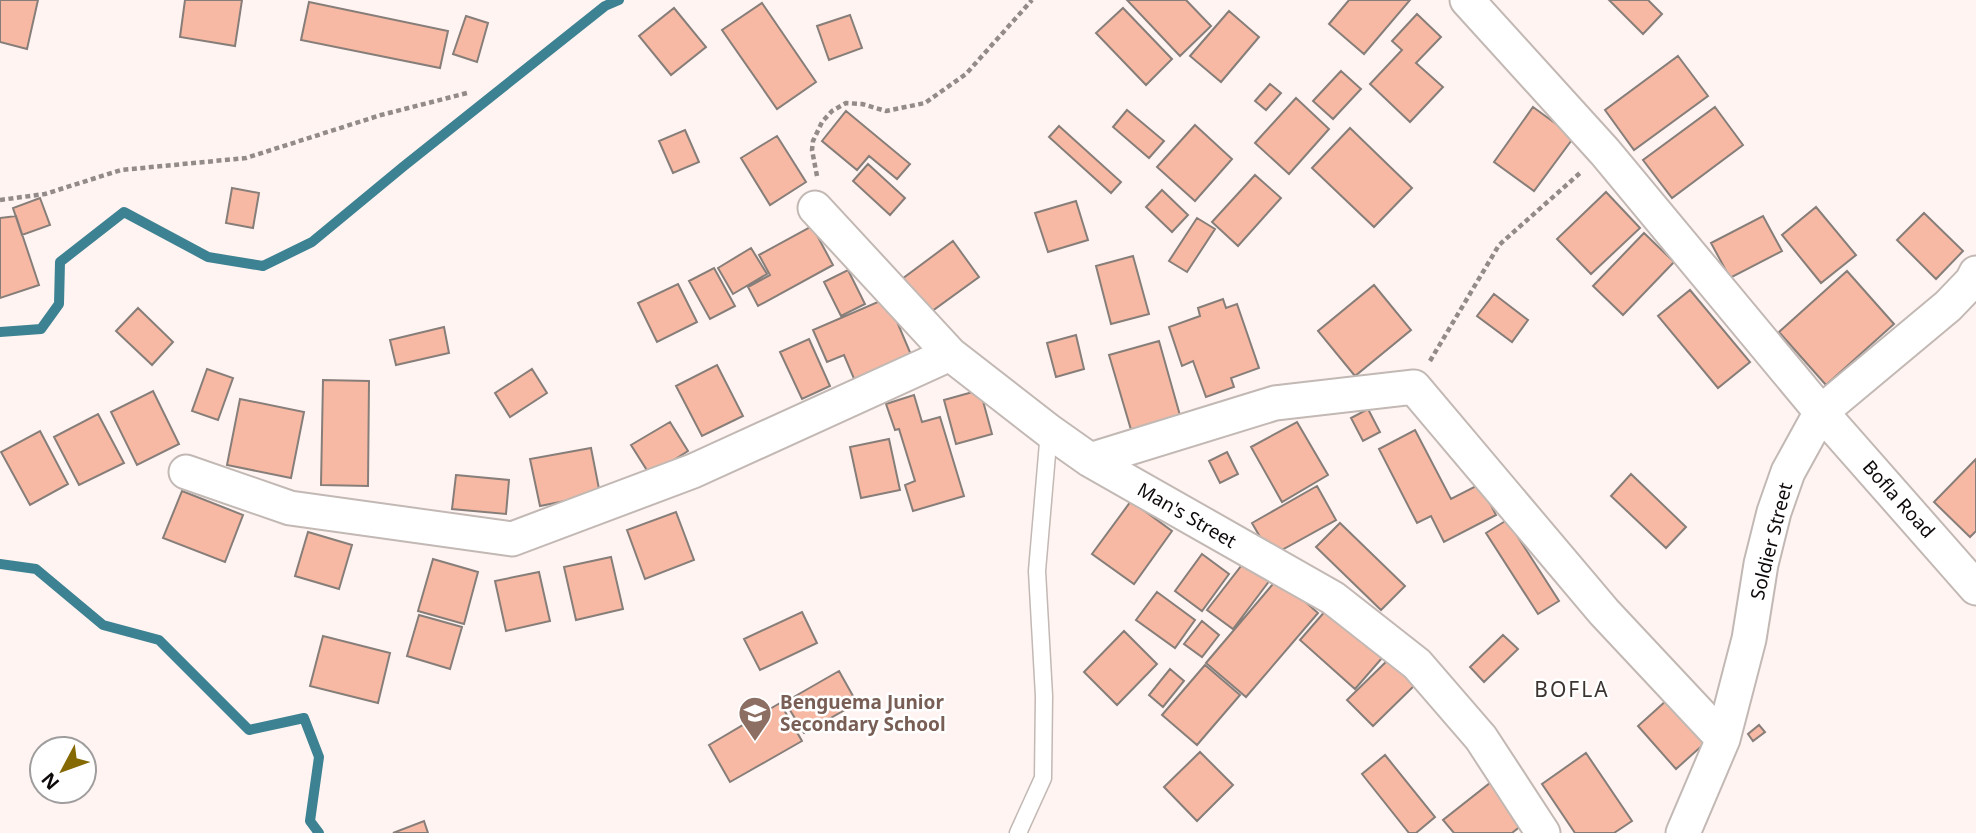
<svg xmlns="http://www.w3.org/2000/svg" width="1976" height="833" viewBox="0 0 1976 833" font-family="'Noto Sans',sans-serif">
<style>
.lines{fill:none;stroke-linecap:round;stroke-linejoin:round}
.stream{stroke:#3d8292;stroke-width:10}
.building{fill:#f7b9a3;stroke:#877e7a;stroke-width:2}
.service-casing{stroke:#c2b8b4;stroke-width:19}
.minor-casing{stroke:#c2b8b4;stroke-width:37}
.path{stroke:#938b89;stroke-width:4.5;stroke-dasharray:5 3.5;stroke-linecap:butt}
.service{stroke:#fff;stroke-width:16}
.minor{stroke:#fff;stroke-width:33}
.labels{text-anchor:middle;dominant-baseline:central;stroke-width:5;stroke-linejoin:round;paint-order:stroke}
.street-label{font-size:19px;fill:#0e0a09;stroke:#fff}
.education-label{font-size:19px;font-weight:bold;fill:#785e54;stroke:#fff;text-anchor:start}
.neighbourhood-label{font-size:21px;letter-spacing:2px;fill:#3c3431;stroke:#fff}
</style>
<rect width="100%" height="100%" fill="#fff4f1"/>
<g class="lines">
<!-- stream -->
<path class="stream" d="M0 332 41 329 59 304 60 262 124 212 208 257 263 266 312 242 404 166 605 6 619 0
M0 564 36 569 103 625 159 640 249 730 304 718 319 757 310 821 319 833"/>
</g>
<!-- building -->
<path class="building" d="M0 0H38L27 49 0 42Z
M185 0H242L235 46 180 37Z
M1127 0H1186L1211 26 1180 56Z
M1349 0H1410L1364 54 1329 24Z
M1609 0H1648L1662 14 1643 34Z
M309 2 448 31 440 68 301 40Z
M762 3 816 82 777 109 722 30Z
M674 8 706 47 671 75 639 36Z
M1123 8 1172 59 1146 85 1096 33Z
M1229 11 1259 37 1221 82 1190 56Z
M1417 14 1441 37 1416 63 1443 87 1410 122 1370 84 1402 50 1392 41Z
M850 15 862 48 829 60 817 26Z
M466 16 488 23 477 62 453 54Z
M1678 56 1708 96 1634 150 1605 110Z
M1341 71 1361 89 1333 119 1313 101Z
M1270 84 1281 93 1266 110 1255 101Z
M1296 98 1329 129 1289 174 1255 143Z
M1533 107 1574 137 1534 191 1494 162Z
M1715 107 1743 145 1672 198 1643 160Z
M1127 110 1164 141 1149 158 1113 127Z
M846 111 910 164 897 179 869 156 857 170 822 141Z
M1195 125 1232 159 1195 201 1157 167Z
M1059 126 1121 182 1111 193 1049 137Z
M1350 128 1412 188 1374 227 1312 168Z
M685 130 699 162 673 173 659 141Z
M777 136 806 182 770 205 741 158Z
M868 164 905 198 890 215 853 181Z
M1255 175 1281 198 1238 246 1212 222Z
M232 188 259 193 253 228 226 223Z
M1162 190 1188 215 1172 232 1146 207Z
M1606 192 1640 228 1591 274 1557 239Z
M40 198 50 225 22 235 13 208Z
M1076 201 1088 240 1048 252 1035 213Z
M1816 207 1856 255 1821 283 1782 235Z
M1924 213 1963 251 1936 279 1897 240Z
M16 216 39 285 0 298V218Z
M1763 216 1782 251 1730 278 1711 243Z
M1197 218 1215 229 1187 272 1169 261Z
M812 226 833 265 758 306 748 287 770 275 759 255Z
M1644 233 1674 262 1623 315 1593 286Z
M953 241 979 277 928 314 902 279Z
M751 248 767 274 733 294 718 268Z
M1133 256 1149 314 1111 324 1096 266Z
M714 268 735 306 710 319 689 281Z
M848 270 865 304 841 316 824 282Z
M1847 271 1894 324 1826 385 1779 332Z
M678 284 697 322 657 342 638 303Z
M1374 285 1411 330 1355 376 1318 331Z
M1690 290 1750 362 1718 388 1658 316Z
M1494 294 1528 320 1512 342 1477 316Z
M887 298 912 357 855 381 844 355 827 362 813 330Z
M1223 299 1226 308 1237 304 1259 368 1231 378 1234 387 1206 397 1193 361 1182 366 1169 327 1200 316 1198 308Z
M138 308 173 342 152 365 116 331Z
M444 327 449 353 396 365 390 340Z
M1076 335 1084 369 1056 377 1047 343Z
M809 339 830 386 802 399 780 352Z
M1159 341 1183 426 1134 440 1109 355Z
M717 365 743 416 702 436 676 386Z
M207 369 233 378 218 420 192 411Z
M532 369 547 393 510 417 495 393Z
M323 380 369 381 368 486 321 485Z
M980 390 992 434 956 444 944 400Z
M153 391 179 444 137 465 111 412Z
M914 395 922 422 940 417 964 496 913 511 905 485 915 481 899 429 895 430 886 404Z
M240 399 304 412 291 478 227 465Z
M1368 409 1380 432 1363 441 1351 418Z
M98 414 124 463 79 485 54 437Z
M670 422 688 451 650 475 631 445Z
M1297 422 1328 475 1282 502 1251 447Z
M1415 430 1451 499 1480 484 1496 515 1444 542 1431 516 1417 523 1379 449Z
M40 431 68 484 30 505 1 452Z
M889 439 900 490 861 498 850 447Z
M591 448 600 494 540 506 530 459Z
M1227 452 1238 474 1220 483 1209 461Z
M1976 459V531L1970 537 1934 502Z
M1631 474 1686 527 1666 548 1611 496Z
M456 475 509 480 506 514 452 509Z
M1317 486 1336 520 1271 556 1252 523Z
M182 491 243 515 225 562 163 538Z
M1131 501 1172 531 1134 584 1092 554Z
M676 512 694 560 645 579 627 530Z
M1507 520 1559 601 1538 614 1486 533Z
M1340 523 1405 586 1381 610 1316 547Z
M308 532 352 545 339 589 295 576Z
M1202 554 1229 574 1202 611 1175 591Z
M611 557 623 609 576 620 564 567Z
M433 559 478 572 464 624 418 611Z
M1245 561 1270 580 1233 629 1207 610Z
M539 572 550 621 506 631 495 581Z
M1278 578 1318 613 1246 697 1206 663Z
M1157 592 1195 620 1175 648 1136 620Z
M1327 609 1382 658 1355 689 1300 640Z
M802 612 817 643 760 670 744 639Z
M419 615 462 627 450 669 407 656Z
M1202 621 1219 635 1202 657 1184 644Z
M1124 631 1157 664 1117 705 1084 672Z
M1503 635 1518 649 1484 682 1470 667Z
M323 636 390 653 378 703 310 686Z
M1392 656 1418 682 1373 726 1347 700Z
M1205 665 1240 695 1197 745 1162 715Z
M1170 669 1184 681 1163 707 1149 695Z
M839 671 857 703 804 733 785 702Z
M1667 700 1705 743 1676 769 1638 726Z
M780 703 802 741 730 782 709 745Z
M1759 725 1765 732 1753 741 1748 734Z
M1200 752 1233 785 1197 821 1164 787Z
M1586 753 1632 821 1614 833H1575L1542 784Z
M1385 755 1435 817 1416 833H1409L1362 774Z
M1495 779 1528 820 1512 833H1454L1443 820Z
M424 821 428 833H393Z"/>
<g class="lines">
<defs>
<path id="service" d="M1018 833 1043 778 1044 696 1037 571 1049 431"/>
<path id="minor" d="M1467 0 1605 152 1821 412 1976 588
M815 208 950 354 1049 431 1090 460 1333 598 1417 664 1481 738 1543 833
M1090 460 1275 403 1414 387 1604 612 1723 739
M186 472 290 508 512 539 693 471 950 354
M1683 833 1723 739 1749 639 1761 564 1774 512 1788 472 1821 412 1948 306 1972 281 1976 273"/>
</defs>
<!-- service casing -->
<use href="#service" class="service-casing"/>
<!-- minor casing -->
<use href="#minor" class="minor-casing"/>
<!-- path -->
<path class="path" d="M817 176 812 150 813 141 822 122 832 111 846 103 862 104 886 111 925 103 966 74 1032 0
M0 200 45 194 121 170 246 158 381 115 467 93
M1430 361 1499 245 1580 173"/>
<!-- service -->
<use href="#service" class="service"/>
<!-- minor -->
<use href="#minor" class="minor"/>
</g>
<!-- icons -->
<defs>
<symbol id="school-pin" viewBox="-11 -11 22 30"><path d="M0 17L-7.5 6A9.5 9.5 0 1 1 7.5 6Z" fill="#8d6e63" stroke="#fff"/><path d="M0-5L7-2L0 1L-7-2ZM-4 1L0 2.5L4 1V4Q0 6-4 4Z" fill="#fff"/></symbol>
</defs>
<g fill-rule="evenodd">
<use href="#school-pin" x="736" y="694" width="38" height="52"/>
</g>
<g class="labels">
<!-- street labels -->
<g class="street-label">
<text transform="translate(1899 499) rotate(48)">Bofla Road</text>
<text transform="translate(1187 515) rotate(30)">Man's Street</text>
<text transform="translate(1771 541) rotate(-76)">Soldier Street</text>
</g>
<!-- education labels -->
<g class="education-label">
<text x="780" y="702">Benguema Junior<tspan x="780" dy="22">Secondary School</tspan></text>
</g>
<!-- neighbourhood labels -->
<g class="neighbourhood-label">
<text x="1572" y="689">BOFLA</text>
</g>
</g>
<!-- north arrow -->
<g transform="translate(63 770) rotate(229)"><circle r="33" fill="#ffffff" stroke="#9f9d9d" stroke-width="2"/>
<path d="M0-5L12 26L0 18L-12 26Z" fill="#856903"/>
<text y="-10" font-size="19" font-weight="bold" text-anchor="middle" fill="#0e0a09">N</text>
</g>
</svg>
